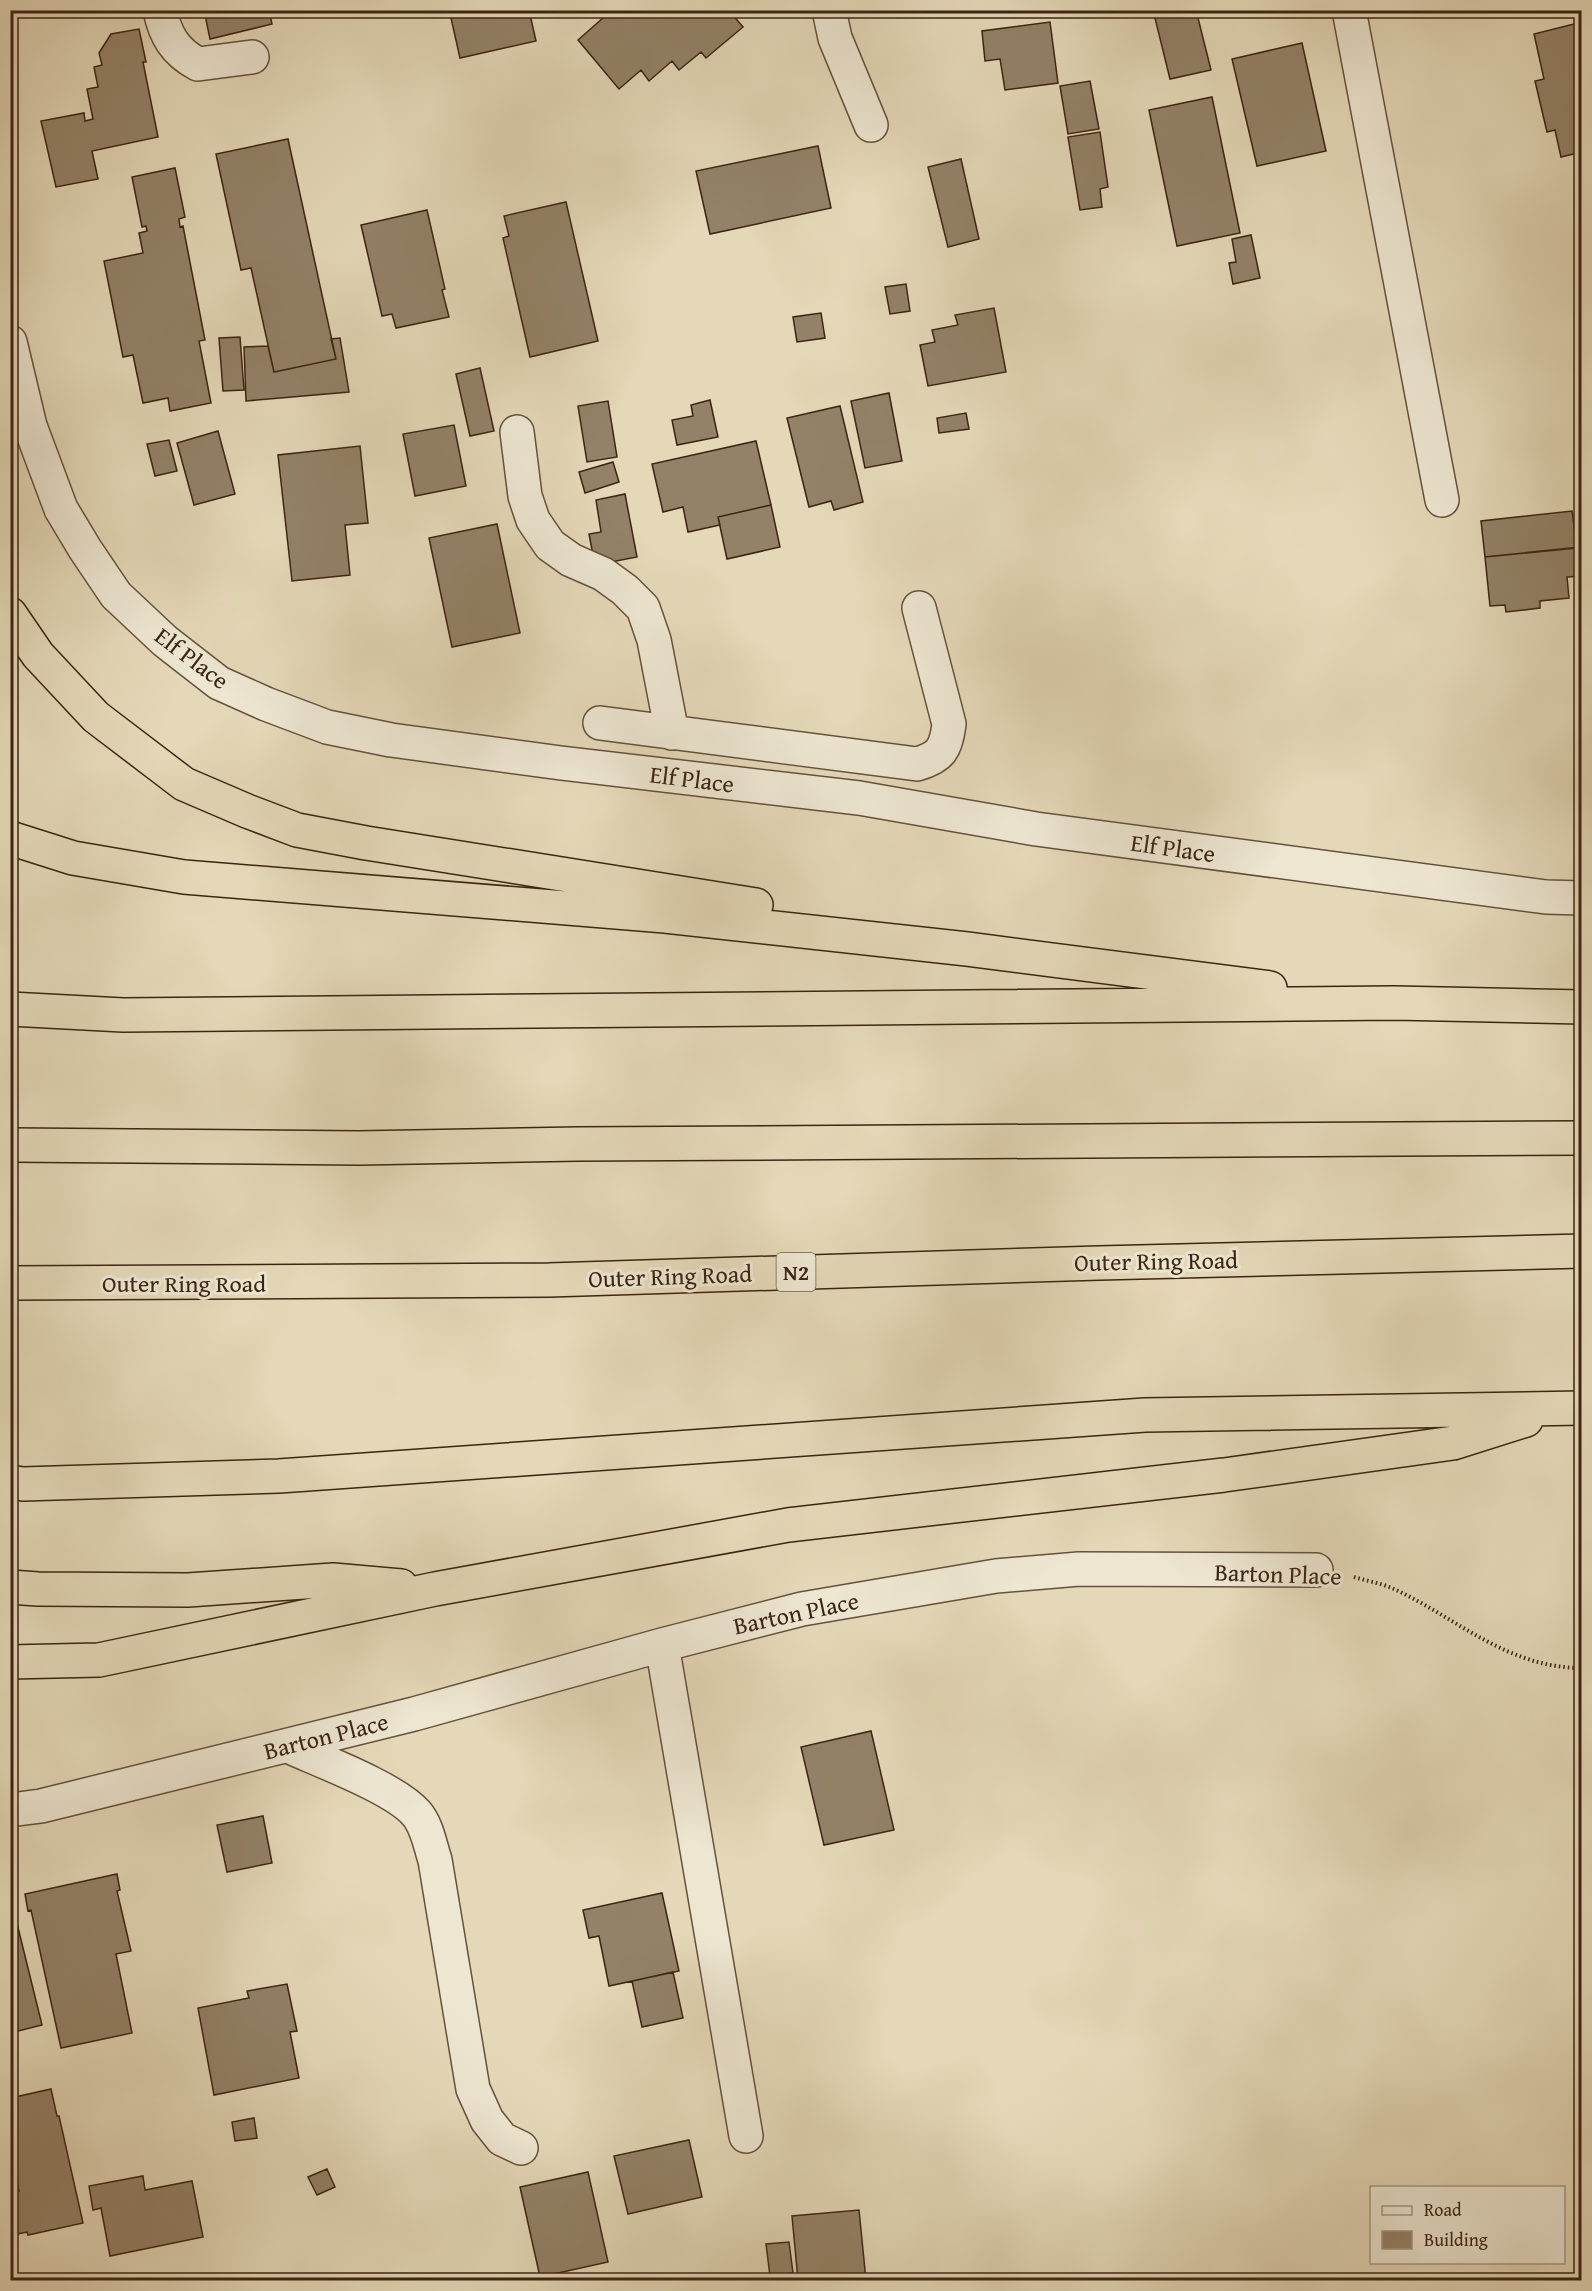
<svg xmlns="http://www.w3.org/2000/svg" width="1592" height="2291" viewBox="0 0 1592 2291" font-family="'Gentium Book Plus',serif">
<style>
.building{fill:#938268;stroke:#3c2412;stroke-width:1.5}
.lines{fill:none;stroke-linecap:round;stroke-linejoin:round}
.minor-casing{stroke:#66513c;stroke-width:36}
.highway-casing{stroke:#3c2412;stroke-width:36}
.path{stroke:#3c2412;stroke-width:4;stroke-dasharray:1.5 3;stroke-linecap:butt}
.minor{stroke:#ede6d1;stroke-width:33}
.highway{stroke:#e4d8b8;stroke-width:33}
.labels{text-anchor:middle;dominant-baseline:central;stroke-width:6;stroke-linejoin:round;paint-order:stroke}
.shield{fill:#ede6d1;stroke:#715e4b;stroke-width:1.5}
.shield-label{font-size:22px;font-weight:bold;fill:#3c2412}
.street-label{font-size:24px;fill:#3c2412;stroke:#ede6d1}
</style>
<rect width="100%" height="100%" fill="#e4d8b8"/>
<filter id="stains"><feTurbulence type="fractalNoise" baseFrequency=".00333" numOctaves="4"/><feColorMatrix values="0 0 0 0 .2 0 0 0 0 .09 0 0 0 0 .02 0 0 0 .5 -.17"/></filter>
<radialGradient id="worn" r=".72"><stop offset=".6" stop-color="#630" stop-opacity="0"/><stop offset="1" stop-color="#630" stop-opacity=".3"/></radialGradient>
<!-- building -->
<path class="building" d="M204 10H269L272 24 210 39Z
M458 10H529L536 41 460 58 451 18 460 16Z
M612 10H736L732 14 743 27 706 58 701 52 679 70 672 61 649 81 641 70 619 89 578 40Z
M1153 10H1196L1211 70 1170 79Z
M1050 22 1058 83 1005 90 1000 59 985 61 982 31Z
M1582 22V152L1561 157 1555 130 1547 132 1535 81 1544 79 1534 34Z
M139 29 146 62H143L158 137 92 151 98 179 56 187 41 121 84 113 85 121 93 119 87 89 98 87 94 67 102 65 99 53 111 34Z
M1302 43 1326 151 1257 166 1232 59Z
M1090 81 1099 129 1068 134 1060 86Z
M1212 97 1240 233 1177 246 1149 110Z
M1100 132 1108 187 1100 189 1102 207 1080 210 1068 137Z
M288 139 336 359 274 372 251 268 241 270 216 154Z
M818 146 831 208 710 234 696 171Z
M961 159 979 239 948 247 928 167Z
M175 168 185 217 179 219 180 227 183 226 205 340 199 341 211 403 170 411 168 398 143 403 133 355 123 357 104 261 143 253 139 233 147 231 146 226 142 227 132 177Z
M566 202 598 341 530 357 503 238 509 236 504 216Z
M427 210 445 289 442 290 449 317 396 328 392 314 382 316 361 225Z
M1251 235 1260 278 1233 284 1229 263 1236 262 1232 239Z
M906 284 910 311 890 314 885 287Z
M994 308 1006 372 928 386 920 345 935 342 932 330 958 325 955 315Z
M821 313 825 338 797 342 793 317Z
M240 337 244 390 223 391 219 338Z
M340 338 349 392 246 401 244 347 268 346 274 372 336 359 331 339Z
M480 368 494 431 470 436 456 374Z
M889 393 902 461 865 468 851 401Z
M710 400 718 437 677 445 672 420 693 416 691 405Z
M608 401 617 457 587 462 578 406Z
M840 406 863 502 834 510 831 501 809 507 787 418Z
M966 413 969 429 939 433 937 418Z
M454 425 466 486 415 496 403 434Z
M218 431 235 494 194 505 177 443Z
M169 440 177 471 155 476 147 444Z
M756 441 771 505 718 517 720 525 688 532 683 507 663 512 652 464Z
M360 446 368 523 345 525 350 575 292 581 278 455Z
M613 462 619 482 585 493 579 472Z
M625 494 637 557 595 565 589 534 601 532 596 500Z
M771 505 780 547 727 559 718 517Z
M1572 511 1577 548 1485 557 1481 521Z
M497 524 520 633 452 647 429 538Z
M1579 547 1582 576 1567 577 1569 598 1540 601V608L1506 612 1505 605 1490 606 1485 557Z
M871 1731 894 1830 824 1845 801 1747Z
M263 1816 272 1863 227 1872 217 1825Z
M117 1874 120 1890 117 1891 131 1951 116 1954 132 2033 61 2048 31 1910 28 1911 25 1894Z
M662 1893 679 1971 609 1986 599 1936 589 1938 583 1910Z
M10 1895 42 2025 10 2033Z
M673 1972 683 2018 642 2027 632 1981Z
M287 1984 297 2031 290 2032 299 2078 214 2095 198 2008 249 1998 247 1991Z
M10 2088H13L15 2097 51 2089 57 2116H59L83 2223 28 2235 27 2232 17 2234 10 2202V2193L19 2191 10 2156Z
M254 2118 257 2138 235 2141 232 2122Z
M689 2140 702 2197 628 2214 614 2156Z
M327 2169 335 2187 317 2195 308 2177Z
M588 2172 608 2262 540 2277 520 2187Z
M143 2176 145 2190 192 2181 203 2237 110 2256 101 2208 93 2210 89 2186Z
M859 2210 866 2280H798L792 2216Z
M789 2242 793 2273 770 2276 766 2244Z"/>
<g class="lines">
<defs>
<path id="minor" d="M160 10C165 35 175 52 198 64L252 57
M829 10 835 38 871 125
M1349 10 1442 500
M10 342 30 426 61 509 85 549 116 595 165 641 219 683 266 704 327 727 391 740 561 763 859 798 1036 829 1546 897 1582 898
M517 432 525 496 533 520 550 545 571 560 603 574 625 590 643 608 654 640 672 733
M600 723 917 764C941 757 946 749 949 724L919 608
M662 1645 746 2136
M288 1746C321 1761 394 1788 416 1813 427 1825 430 1845 435 1860L473 2089 487 2120 502 2139 521 2148
M10 1810 41 1806 414 1714 662 1645 802 1609 996 1576 1032 1573 1079 1569 1316 1570"/>
<path id="highway" d="M10 614 38 655 96 717 184 784 247 811 297 830 366 843 756 905
M10 838 73 858 184 877 665 916 967 949 1270 988
M10 1009 123 1015 1394 1003 1582 1007
M10 1145 359 1148 578 1144 1582 1138
M10 1283 549 1280 1099 1263 1582 1251
M10 1482 23 1484 279 1476 1145 1415 1582 1408
M10 1587 38 1589 188 1590 333 1580 401 1586
M10 1662 99 1660 435 1589 788 1525 1224 1475 1453 1443 1526 1420"/>
</defs>
<!-- minor casing -->
<use href="#minor" class="minor-casing"/>
<!-- highway casing -->
<use href="#highway" class="highway-casing"/>
<!-- path -->
<path class="path" d="M1354 1577C1367 1581 1381 1583 1394 1589 1457 1618 1507 1668 1582 1668"/>
<!-- minor -->
<use href="#minor" class="minor"/>
<!-- highway -->
<use href="#highway" class="highway"/>
</g>
<g class="labels">
<!-- shield labels -->
<rect class="shield" x="776.5" y="1253" width="39" height="38" rx="4.5"/>
<g class="shield-label">
<text x="796" y="1272">N2</text>
</g>
<!-- street labels -->
<g class="street-label">
<text transform="translate(192 658) rotate(37)">Elf Place</text>
<text transform="translate(692 779) rotate(7)">Elf Place</text>
<text transform="translate(1173 848) rotate(8)">Elf Place</text>
<text transform="translate(1156 1261) rotate(-1)">Outer Ring Road</text>
<text transform="translate(670 1276) rotate(-2)">Outer Ring Road</text>
<text x="184" y="1283">Outer Ring Road</text>
<text transform="translate(1278 1574) rotate(2)">Barton Place</text>
<text transform="translate(796 1613) rotate(-12)">Barton Place</text>
<text transform="translate(326 1736) rotate(-14)">Barton Place</text>
</g>
</g>
<!-- margin -->
<rect width="1592" height="2291" fill="none" stroke="#e4d8b8" stroke-width="36"/>
<rect x="12" y="12" width="1568" height="2267" fill="none" stroke="#3c2412" stroke-width="3"/>
<rect x="18" y="18" width="1556" height="2255" fill="none" stroke="#3c2412" stroke-width="1.5"/>
<!-- legend -->
<rect x="1370" y="2186" width="195" height="78" fill="#ede6d1" stroke="#a69885" stroke-width="1.5"/>
<rect x="1382" y="2206" width="30" height="9" fill="#ede6d1" stroke="#a69885" stroke-width="1.5"/>
<text x="1424" y="2216" font-size="18" fill="#3c2412">Road</text>
<rect x="1382" y="2231" width="30" height="18" fill="#938268" stroke="#a69885" stroke-width="1.5"/>
<text x="1424" y="2246" font-size="18" fill="#3c2412">Building</text>
<rect width="100%" height="100%" filter="url(#stains)"/>
<rect width="100%" height="100%" fill="url(#worn)"/>
</svg>
